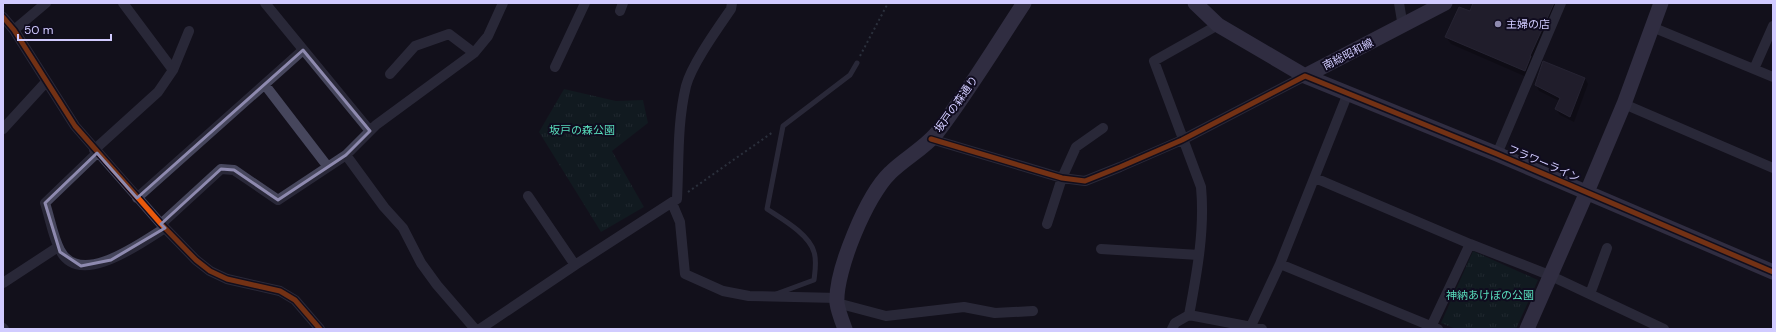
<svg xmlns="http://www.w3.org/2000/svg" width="1776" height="332" viewBox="0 0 1776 332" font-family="'DM Sans','Noto Sans JP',sans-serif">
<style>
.park{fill:url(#park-tufts)}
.shadow{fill:#0007}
.building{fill:#312e3e;stroke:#3e3a4f}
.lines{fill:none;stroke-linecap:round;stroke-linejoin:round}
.path{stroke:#495765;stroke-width:2;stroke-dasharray:2 3;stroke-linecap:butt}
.lane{stroke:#46465c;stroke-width:5}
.street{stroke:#46465c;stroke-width:10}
.secondary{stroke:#54516f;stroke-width:15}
.cycleway-casing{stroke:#100c1f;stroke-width:8}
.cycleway{stroke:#e8590c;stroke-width:5}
.marked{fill:none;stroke:#8e8aaf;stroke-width:3;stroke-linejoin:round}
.poi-dot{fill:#8e8aaf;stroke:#100c1f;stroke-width:1.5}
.labels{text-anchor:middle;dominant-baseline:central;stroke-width:4;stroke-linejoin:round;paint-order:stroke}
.poi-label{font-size:11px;fill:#d1cbff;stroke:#100c1f;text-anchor:start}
.street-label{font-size:11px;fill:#d1cbff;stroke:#100c1f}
.park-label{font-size:11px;fill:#58ddbc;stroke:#100c1f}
</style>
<defs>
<pattern id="park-tufts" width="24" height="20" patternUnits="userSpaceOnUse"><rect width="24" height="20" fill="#102626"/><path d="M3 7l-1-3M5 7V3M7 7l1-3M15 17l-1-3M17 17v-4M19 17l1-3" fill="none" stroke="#324447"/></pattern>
</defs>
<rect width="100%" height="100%" fill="#13101b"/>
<!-- park -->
<path class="park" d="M564 89 616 101 643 100 648 123 612 151 644 207 601 232 539 132Z
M1473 251 1538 280 1516 329H1456L1441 323Z"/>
<!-- shadow -->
<path class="shadow" d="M1474 3H1556L1529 78 1451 44 1446 37 1471 12Z
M1585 78 1588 84 1574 122 1560 115 1556 109 1559 101 1539 91 1536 85Z"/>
<!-- building -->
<path class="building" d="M1473 3H1554L1530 56H1531L1525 71 1445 37 1459 7 1470 11Z
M1543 61 1585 78 1570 117 1555 109 1560 98 1535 85Z"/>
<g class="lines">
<!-- path -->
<path class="path" d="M860 56 888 3
M688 192 773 132"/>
<!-- lane -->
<path class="lane" d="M776 294 814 280C815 271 817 261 814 252 809 234 782 219 767 209L783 126 850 75 857 63"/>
<!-- street -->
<path class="street" d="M123 3 173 70
M265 3 370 131
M1399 3 1403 27
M620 11 623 3
M3 17 14 30 75 126 161 224 196 260 210 271 227 279 280 291 295 300 320 329
M1652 27 1773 77
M14 30 46 3
M555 67 585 3
M1754 69 1773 26
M390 74 415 46 449 34 474 53
M265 85 328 167
M1624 104 1773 168
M3 129 46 82
M931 139 1062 178 1085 181 1120 167 1182 140 1305 76
M94 150 158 92 173 70 189 31
M97 153 45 203C50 218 53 237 60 250 80 289 142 242 165 228
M1497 154 1561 3
M346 155 384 207 403 228 421 263 437 285 475 329
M1315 178 1470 244 1549 275 1664 329
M137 198 303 50
M672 203 680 222 685 274 723 291 749 296 838 298
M161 224 221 169 234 170 278 200 346 155 376 125 474 53 488 36 503 3
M1047 224 1062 178 1076 147 1103 128
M1101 249 1199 255
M1280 264 1438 329
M575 265 677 199C679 162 677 123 686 86 692 64 718 28 731 9L732 3
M3 283 58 247
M1590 294 1607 248
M837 303 886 316 964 307 995 313 1033 311
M1189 315C1197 273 1205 229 1201 187L1154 61 1218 25
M1251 326 1280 264 1348 93
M3 328 4 329
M480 329 575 265 528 196
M1172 329 1175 323 1189 315 1262 329
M1430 329 1470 244"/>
<!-- secondary -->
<path class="secondary" d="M1195 3 1218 25 1305 76 1497 154 1773 272
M1305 76 1445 3
M845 329C842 321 838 311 837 303 835 271 867 195 890 173 904 159 923 149 936 134 968 92 995 47 1024 3
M1527 329 1587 192 1624 104 1661 3"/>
<defs>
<path id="cycleway" d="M3 17 14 30 75 126 161 224 196 260 210 271 227 279 280 291 295 300 320 329
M931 139 1062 178 1085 181 1120 167 1182 140 1305 76 1497 154 1773 272"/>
</defs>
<!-- cycleway casing -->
<use href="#cycleway" class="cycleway-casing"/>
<!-- cycleway -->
<use href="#cycleway" class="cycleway"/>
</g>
<!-- marked area -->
<path d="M0 0H1776V332H0ZM303 50 370 131 346 155 278 200 234 170 221 169 161 224 165 228 111 260 81 266 60 252 45 203 97 153 137 198Z" fill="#13101b" fill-opacity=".55" fill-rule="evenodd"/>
<path class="marked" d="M303 50 370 131 346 155 278 200 234 170 221 169 161 224 165 228 111 260 81 266 60 252 45 203 97 153 137 198Z"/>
<!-- markers -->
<circle class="poi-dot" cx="1498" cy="24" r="4"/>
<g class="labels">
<!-- poi labels -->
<g class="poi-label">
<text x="1506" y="24">主婦の店</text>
</g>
<!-- street labels -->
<g class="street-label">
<text transform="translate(1348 54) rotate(-27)">南総昭和線</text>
<text transform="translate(956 104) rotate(-55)">坂戸の森通り</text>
<text transform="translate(1544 163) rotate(23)">フラワーライン</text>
</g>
<!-- park labels -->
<g class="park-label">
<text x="582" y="130">坂戸の森公園</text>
<text x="1490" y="295">神納あけぼの公園</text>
</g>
</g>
<!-- border -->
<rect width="1776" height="332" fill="none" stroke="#d1cbff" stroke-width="8"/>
<!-- scale -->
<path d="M18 34v6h93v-6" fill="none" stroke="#d1cbff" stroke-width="2"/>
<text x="24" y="34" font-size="12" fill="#d1cbff" stroke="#100c1f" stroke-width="3" paint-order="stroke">50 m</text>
</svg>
